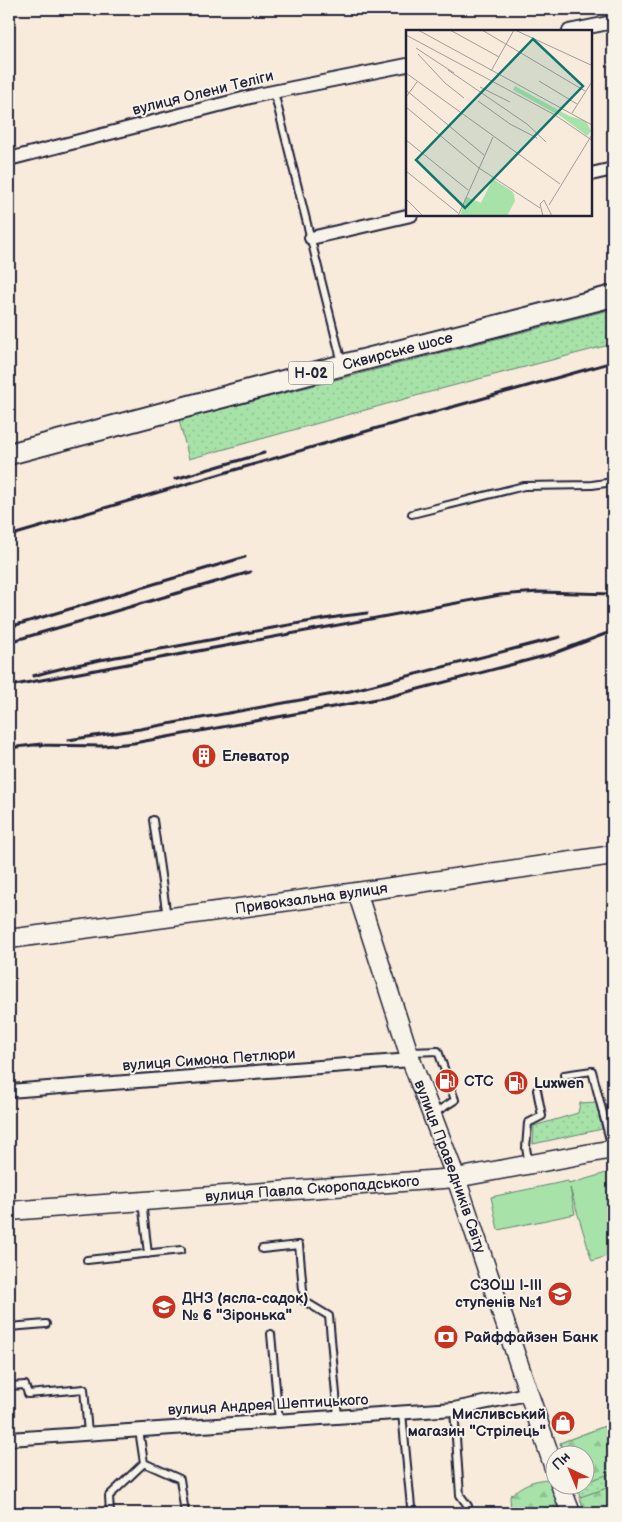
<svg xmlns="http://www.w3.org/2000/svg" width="622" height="1522" viewBox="0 0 622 1522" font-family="'Balsamiq Sans',sans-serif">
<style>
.green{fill:url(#green-dots);stroke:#648272}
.forest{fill:url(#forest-firs);stroke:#648272}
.pitch{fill:#a7e3a9;stroke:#648272}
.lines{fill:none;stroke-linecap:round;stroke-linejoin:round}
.lane-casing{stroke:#22223b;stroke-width:10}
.street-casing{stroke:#22223b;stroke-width:16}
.secondary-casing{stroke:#22223b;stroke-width:21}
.primary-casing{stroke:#22223b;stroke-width:24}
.lane{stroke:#f7f3e8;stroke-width:6}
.street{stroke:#f7f3e8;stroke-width:12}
.secondary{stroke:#f7f3e8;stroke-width:18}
.primary{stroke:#f7f3e8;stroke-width:20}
.rail{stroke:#22223b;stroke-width:3}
.labels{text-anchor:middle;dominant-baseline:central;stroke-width:4;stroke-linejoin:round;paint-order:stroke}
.shield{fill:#f7f3e8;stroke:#62616f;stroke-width:1}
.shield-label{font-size:14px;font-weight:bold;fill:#22223b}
.street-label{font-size:15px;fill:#22223b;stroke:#f7f3e8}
.poi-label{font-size:15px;font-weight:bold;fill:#22223b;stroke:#f7f3e8;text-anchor:start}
.inset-road{fill:none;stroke:#a29b9b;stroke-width:1}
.view{fill:#0f766e;fill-opacity:0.15;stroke:#0f766e;stroke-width:2.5}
.inset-edge{fill:none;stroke:#22223b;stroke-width:2.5}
</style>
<defs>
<pattern id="green-dots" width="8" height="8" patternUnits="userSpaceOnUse" patternTransform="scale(1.25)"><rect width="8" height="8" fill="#a7e3a9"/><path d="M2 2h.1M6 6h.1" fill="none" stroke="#8fc292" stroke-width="1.8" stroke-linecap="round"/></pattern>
<pattern id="forest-firs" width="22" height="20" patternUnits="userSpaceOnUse" patternTransform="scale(1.25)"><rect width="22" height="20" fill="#a7e3a9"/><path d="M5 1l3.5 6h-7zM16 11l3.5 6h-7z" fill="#8fc292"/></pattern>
</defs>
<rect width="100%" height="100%" fill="#f8ebdb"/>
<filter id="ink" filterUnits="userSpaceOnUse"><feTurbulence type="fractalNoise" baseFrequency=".02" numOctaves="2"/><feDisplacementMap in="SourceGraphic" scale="10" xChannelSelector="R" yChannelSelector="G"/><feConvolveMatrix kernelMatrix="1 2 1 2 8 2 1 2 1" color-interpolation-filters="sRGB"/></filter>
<g filter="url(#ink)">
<!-- green -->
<path class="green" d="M613 309V344L448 387 189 459 179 420Z
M596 1102 602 1129 533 1144 534 1126 578 1113 580 1103Z
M613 1423V1513H585L576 1485 584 1484V1454H565L560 1443Z"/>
<!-- forest -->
<path class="forest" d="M613 1423V1473L585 1482 584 1454H565L560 1443Z
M548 1479 562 1513H511L510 1496C521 1485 533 1480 548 1479Z
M613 1486V1513H585L580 1497Z"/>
<!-- pitch -->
<path class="pitch" d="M613 1171V1254L592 1261 570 1188 575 1214 498 1230 491 1197 568 1181 569 1184Z"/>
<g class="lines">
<defs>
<path id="lane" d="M274 92 342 363
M412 514 524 486 592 485 613 482
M153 820 167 917
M411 1052 438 1051 455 1100 433 1114
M564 1075 592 1071 612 1148
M529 1164 526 1148 528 1123 542 1116 537 1090
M142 1201 148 1254
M262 1249 299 1245 304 1301 329 1316 338 1417
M87 1260 181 1250
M9 1327 46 1324
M271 1334 279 1421
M9 1386 25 1385 28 1394 84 1389 88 1433
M454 1409 460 1495 468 1506 469 1513
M402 1413 411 1507
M139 1430 144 1463 180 1479 185 1513
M110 1513 109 1496 144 1463"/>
<path id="street" d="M569 31 613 22
M9 159 258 95 407 65
M591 174 613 169
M311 238 411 215
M9 1091 411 1060
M9 1439 454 1409 517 1396 528 1392"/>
<g id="secondary">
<path id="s1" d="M357 892 411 1060 456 1178 554 1468"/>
<path id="s2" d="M9 939 357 892 613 855"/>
<path id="s3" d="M9 1211 456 1178 613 1149"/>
<path d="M560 1484 571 1513"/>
</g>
<g id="primary">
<path id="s4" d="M9 454 343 365 613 296"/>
</g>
</defs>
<!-- lane casing -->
<use href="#lane" class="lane-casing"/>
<!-- street casing -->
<use href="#street" class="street-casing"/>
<!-- secondary casing -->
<use href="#secondary" class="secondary-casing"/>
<!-- primary casing -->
<use href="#primary" class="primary-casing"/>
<!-- lane -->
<use href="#lane" class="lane"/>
<!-- street -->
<use href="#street" class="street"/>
<!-- secondary -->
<use href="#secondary" class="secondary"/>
<!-- primary -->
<use href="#primary" class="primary"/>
<!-- rail -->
<path class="rail" d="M175 479 264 453
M9 536 381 427 613 362
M9 627 245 557
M9 642 250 572
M33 676C86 661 140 653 194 643 251 632 308 620 367 613
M9 686 500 595 539 592 613 594
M68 740 140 729 350 691 560 637
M34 745 103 746 134 743 388 697 552 654 613 631
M9 748 41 744"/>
</g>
</g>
<!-- icons -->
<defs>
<symbol id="building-disc" viewBox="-11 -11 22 22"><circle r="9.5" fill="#c8321e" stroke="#f7f3e8"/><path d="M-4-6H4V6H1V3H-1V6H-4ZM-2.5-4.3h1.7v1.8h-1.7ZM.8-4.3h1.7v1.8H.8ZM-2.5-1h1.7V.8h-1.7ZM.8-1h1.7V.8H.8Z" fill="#fff"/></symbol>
<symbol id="fuel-disc" viewBox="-11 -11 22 22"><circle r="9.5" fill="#c8321e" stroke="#f7f3e8"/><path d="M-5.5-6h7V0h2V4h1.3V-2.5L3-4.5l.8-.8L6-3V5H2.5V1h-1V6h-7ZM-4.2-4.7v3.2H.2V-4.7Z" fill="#fff"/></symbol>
<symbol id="school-disc" viewBox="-11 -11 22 22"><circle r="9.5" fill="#c8321e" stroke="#f7f3e8"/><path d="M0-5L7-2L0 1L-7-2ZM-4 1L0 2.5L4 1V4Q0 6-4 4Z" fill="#fff"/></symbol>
<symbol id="bank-disc" viewBox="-11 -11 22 22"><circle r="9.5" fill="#c8321e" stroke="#f7f3e8"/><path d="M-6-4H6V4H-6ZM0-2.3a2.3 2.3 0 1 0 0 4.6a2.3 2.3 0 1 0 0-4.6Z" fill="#fff"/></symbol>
<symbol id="shop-disc" viewBox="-11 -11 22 22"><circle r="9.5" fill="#c8321e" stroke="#f7f3e8"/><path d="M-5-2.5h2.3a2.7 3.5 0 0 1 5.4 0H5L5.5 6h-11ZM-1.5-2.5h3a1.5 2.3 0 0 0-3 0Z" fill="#fff"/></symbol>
</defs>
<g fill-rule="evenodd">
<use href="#building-disc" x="190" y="742" width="28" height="28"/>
<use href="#fuel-disc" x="433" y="1067" width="28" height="28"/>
<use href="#fuel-disc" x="502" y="1069" width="28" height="28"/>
<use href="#school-disc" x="546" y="1280" width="28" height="28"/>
<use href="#school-disc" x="150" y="1293" width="28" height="28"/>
<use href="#bank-disc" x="432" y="1323" width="28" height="28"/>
<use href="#shop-disc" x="549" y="1409" width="28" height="28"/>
</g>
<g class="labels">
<!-- shield labels -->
<rect class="shield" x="288.5" y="361.5" width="45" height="23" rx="4"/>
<g class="shield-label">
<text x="311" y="373">Н-02</text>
</g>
<!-- street labels -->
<g class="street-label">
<text transform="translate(203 93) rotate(-14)">вулиця Олени Теліги</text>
<text stroke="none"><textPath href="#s4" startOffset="402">Сквирське шосе</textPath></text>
<text stroke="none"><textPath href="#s2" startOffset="305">Привокзальна вулиця</textPath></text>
<text transform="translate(209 1060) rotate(-4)">вулиця Симона Петлюри</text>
<text stroke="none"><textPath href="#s1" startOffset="290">вулиця Праведників Світу</textPath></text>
<text stroke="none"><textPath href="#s3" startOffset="304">вулиця Павла Скоропадського</textPath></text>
<text transform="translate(268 1405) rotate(-3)">вулиця Андрея Шептицького</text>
</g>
<!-- poi labels -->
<g class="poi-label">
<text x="222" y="756">Елеватор</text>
<text x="464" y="1081">СТС</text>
<text x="534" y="1083">Luxwen</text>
<text x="542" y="1285" text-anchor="end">СЗОШ І-ІІІ<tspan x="542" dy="17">ступенів №1</tspan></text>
<text x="182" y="1298">ДНЗ (ясла-садок)<tspan x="182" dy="17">№ 6 "Зіронька"</tspan></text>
<text x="464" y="1337">Райффайзен Банк</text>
<text x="546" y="1414" text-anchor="end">Мисливський<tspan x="546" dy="17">магазин "Стрілець"</tspan></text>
</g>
</g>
<!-- overview -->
<g transform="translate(406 30)">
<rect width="186" height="186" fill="#f8ebdb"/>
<path d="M109 56 163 86 180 91 185 101 181 106 156 87 107 60ZM87 149 108 164 96 186H54L60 167 75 173Z" fill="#a7e3a9"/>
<path d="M87 149 107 162 105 166 102 167 86 156 84 159 88 161 79 181 58 171 60 167 75 173ZM108 164 109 171 101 186H87L96 166 101 169ZM58 173 79 182 78 186H54Z" fill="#a7e3a9"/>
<path class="inset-road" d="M12 0 186 95M44 0 93 27M76 0 179 61M109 0 187 36M0 5 149 85 187 111M10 18 48 43M12 24 39 53 58 68M42 40 121 94 140 112M85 41 108 0M0 43 154 154M133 51 171 74M74 57 104 72M0 60 78 125M0 67 11 52M72 71 104 94 131 108M0 77 73 138 134 178M166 83 187 50M0 110 62 160M0 141 52 183M0 169 17 186M143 175 187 103M52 186 87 107M137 186 134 174 138 170 146 186"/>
<path class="view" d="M127 9 177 56 59 178 10 130Z"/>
<rect width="186" height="186" class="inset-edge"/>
</g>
<!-- margin -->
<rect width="622" height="1522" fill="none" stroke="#f7f3e8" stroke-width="30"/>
<rect x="15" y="15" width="592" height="1492" fill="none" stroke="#22223b" stroke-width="2" filter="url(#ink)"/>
<!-- north arrow -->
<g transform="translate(570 1470) rotate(316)"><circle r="24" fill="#f7f3e8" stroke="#a29fa3"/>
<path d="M0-4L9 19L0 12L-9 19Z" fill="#c8321e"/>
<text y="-8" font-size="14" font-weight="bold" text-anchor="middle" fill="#22223b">Пн</text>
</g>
</svg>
